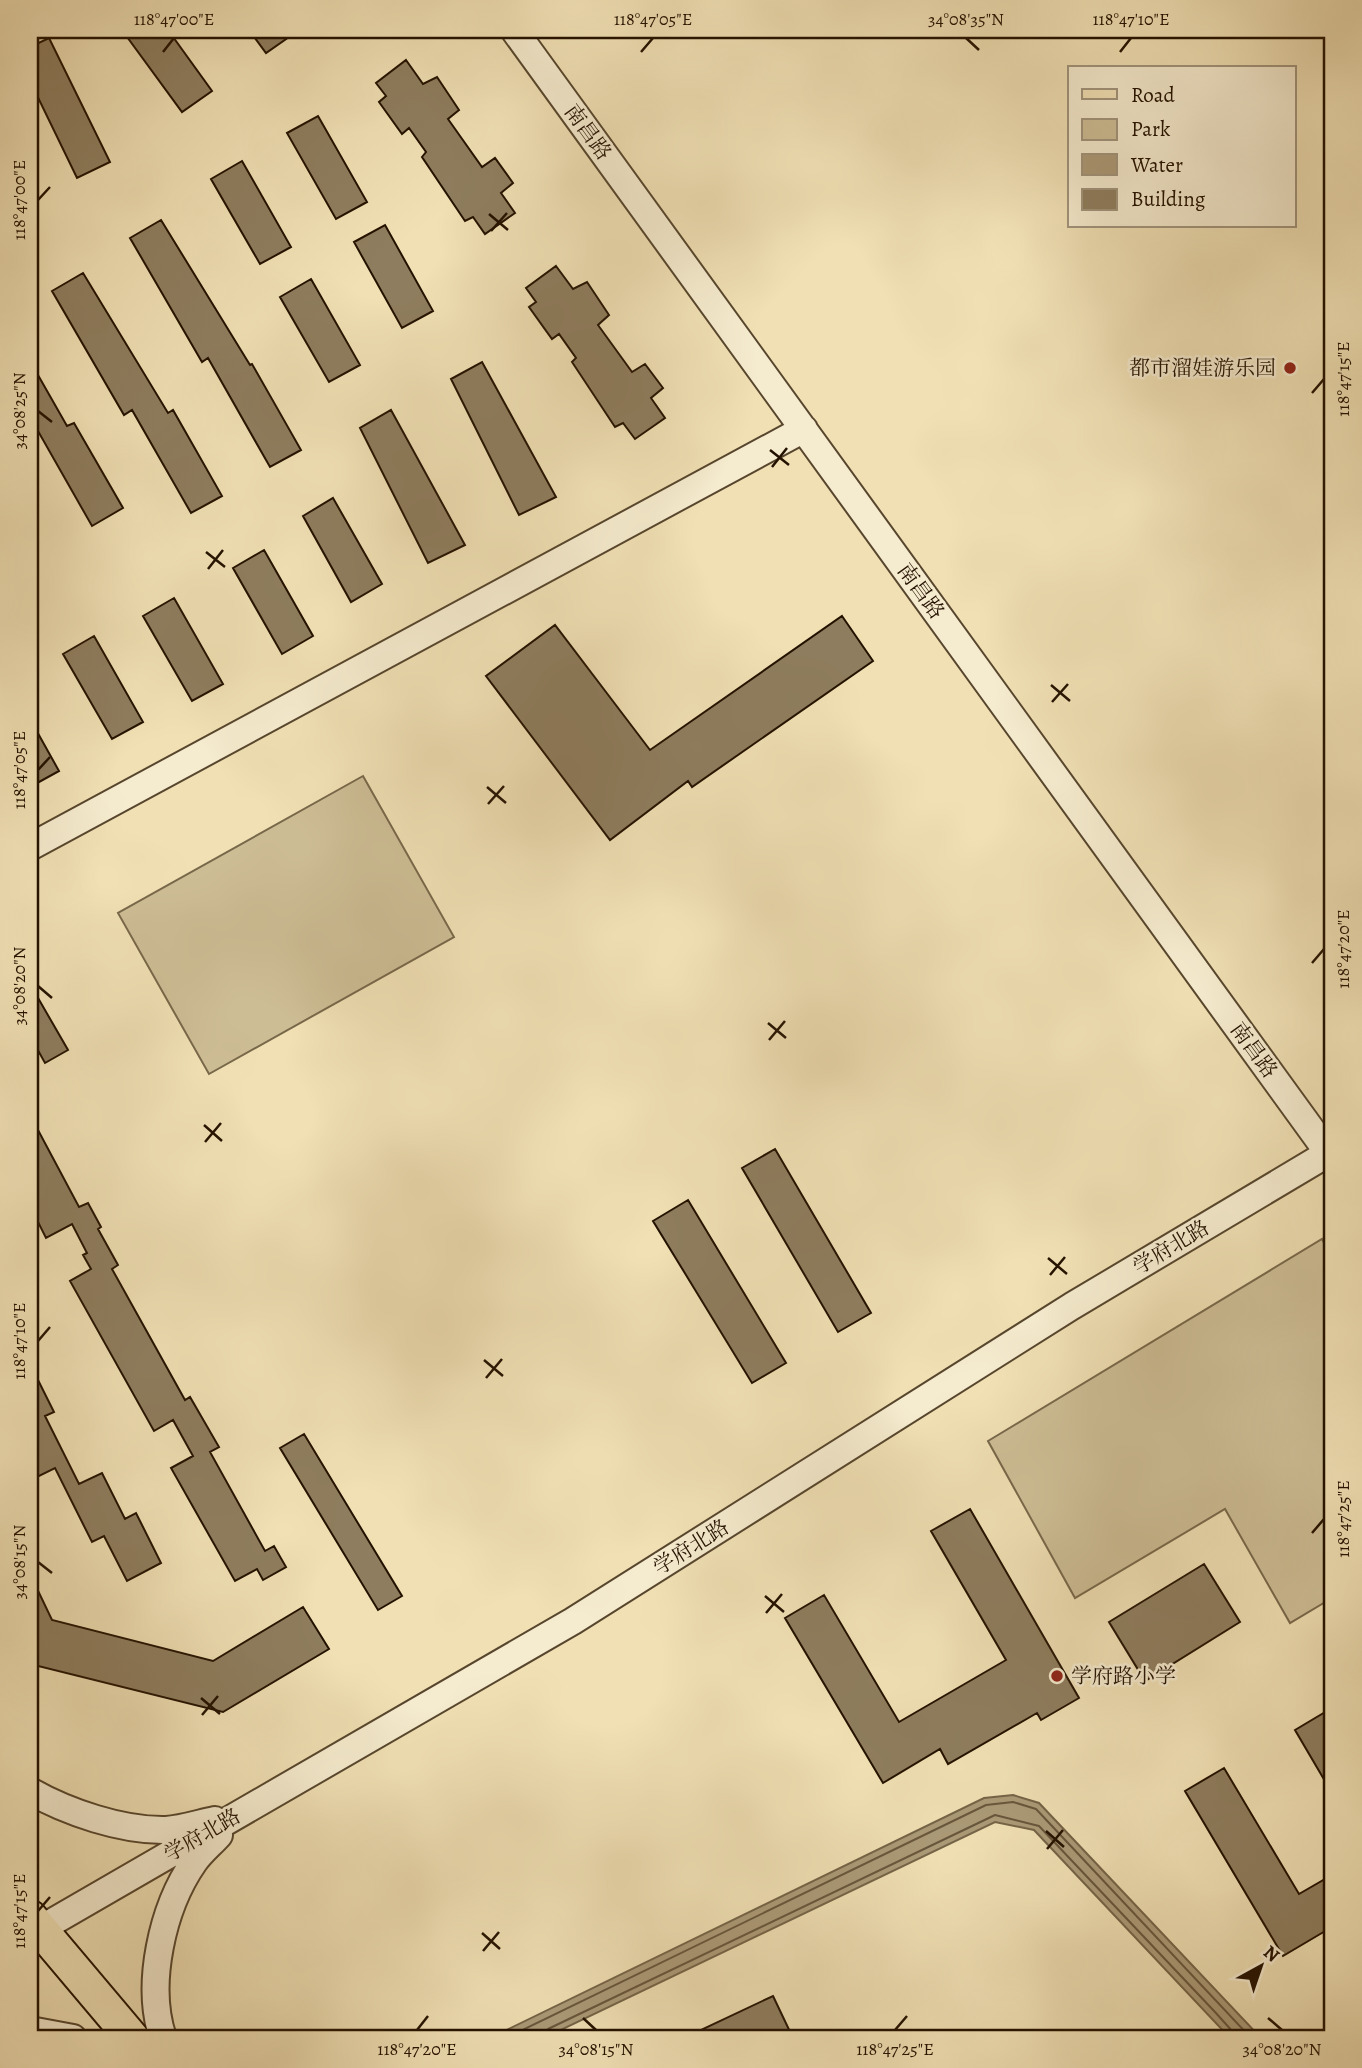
<svg xmlns="http://www.w3.org/2000/svg" width="1362" height="2068" viewBox="0 0 1362 2068" font-family="Alegreya,'Noto Serif SC',serif">
<style>
.green{fill:#cdbd95;stroke:#78684a;stroke-width:2}
.water{fill:#ab9a77;stroke:#756447;stroke-width:2}
.lines{fill:none;stroke-linecap:round;stroke-linejoin:round}
.shore{stroke:#68563c;stroke-width:2}
.building{fill:#8e7d5e;stroke:#241200;stroke-width:2}
.minor-casing{stroke:#57462d;stroke-width:30}
.major-casing{stroke:#241200;stroke-width:37}
.minor{stroke:#f5ebce;stroke-width:26}
.major{stroke:#f0e0b4;stroke-width:33}
.ticks{fill:none;stroke:#241200;stroke-width:2.5}
.poi-dot{fill:#8f2418;stroke:#f5ebce;stroke-width:2.5}
.labels{text-anchor:middle;dominant-baseline:central;stroke-width:5;stroke-linejoin:round;paint-order:stroke}
.street-label{font-size:21px;fill:#241200;stroke:#f5ebce}
.poi-label{font-size:21px;fill:#241200;stroke:#f5ebce;text-anchor:end}
.neatline{fill:none;stroke:#241200;stroke-width:2.5}
.ticks-label{font-size:18px;text-anchor:middle;fill:#241200}
</style>
<rect width="100%" height="100%" fill="#f0e0b4"/>
<filter id="stains"><feTurbulence type="fractalNoise" baseFrequency=".00286" numOctaves="4"/><feColorMatrix values="0 0 0 0 .2 0 0 0 0 .09 0 0 0 0 .02 0 0 0 .5 -.17"/></filter>
<radialGradient id="worn" r=".72"><stop offset=".6" stop-color="#630" stop-opacity="0"/><stop offset="1" stop-color="#630" stop-opacity=".3"/></radialGradient>
<!-- green -->
<path class="green" d="M363 776 454 937 209 1074 118 913Z
M1322 1239 1332 1257V1598L1290 1623 1225 1509 1075 1598 988 1441Z"/>
<!-- water -->
<path class="water" d="M1013 1795 1039 1803 1261 2038H1230L1034 1830 995 1822 544 2038H490L984 1798Z"/>
<g class="lines">
<!-- shore -->
<path class="shore" d="M506 2038 986 1805 1013 1802 1036 1809 1251 2038
M543 2038 544 2032 548 2029 995 1815 1039 1826 1215 2012 1233 2032 1234 2038"/>
</g>
<!-- building -->
<path class="building" d="M122 30H168L212 91 182 112Z
M249 30H299L266 53Z
M49 38 110 162 77 178 30 81V47Z
M406 60 423 84 437 77 459 110 448 119 482 167 495 158 513 183 501 193 515 213 485 234 473 217 465 221 422 157 426 152 409 128 402 134 379 102 386 96 376 83Z
M318 116 367 202 336 219 287 133Z
M242 161 291 247 260 264 211 179Z
M161 220 250 365 252 364 301 450 270 467 208 358 202 362 130 238Z
M385 225 433 311 402 328 354 242Z
M556 266 573 289 587 282 609 315 598 325 632 372 645 364 663 388 651 398 665 418 635 439 623 423 615 427 572 362 576 358 559 334 552 339 529 307 536 302 526 288Z
M83 273 168 413 173 410 222 496 191 513 132 410 124 415 52 291Z
M311 279 360 365 329 382 280 297Z
M30 361 67 426 74 423 123 508 92 526 30 417Z
M482 362 556 497 519 515 451 379Z
M391 410 465 545 428 563 360 428Z
M333 498 382 584 351 602 303 516Z
M264 550 313 636 282 654 233 568Z
M174 598 223 684 192 701 143 616Z
M842 616 873 661 692 787 688 781 610 840 486 676 555 625 650 750Z
M94 636 143 722 112 739 63 654Z
M30 719 59 771 30 787Z
M30 984 68 1050 45 1063 30 1036Z
M30 1115 79 1207 88 1203 101 1227 98 1229 118 1265 112 1269 185 1400 190 1397 219 1447 210 1452 265 1551 274 1546 286 1567 263 1580 257 1569 235 1581 171 1468 193 1456 173 1420 154 1431 70 1281 91 1269 83 1255 87 1253 72 1224 46 1238 30 1206Z
M775 1149 871 1313 838 1332 742 1168Z
M688 1200 786 1363 752 1383 653 1221Z
M30 1364 54 1412 45 1416 79 1484 102 1473 125 1519 136 1513 161 1563 127 1581 104 1536 92 1542 55 1468 37 1477 30 1464Z
M304 1434 402 1596 378 1610 280 1448Z
M970 1509 1079 1698 1041 1720 1037 1713 948 1764 940 1749 883 1783 785 1618 824 1595 899 1722 1006 1660 931 1531Z
M1204 1564 1240 1622 1145 1681 1109 1622Z
M30 1574 52 1620 213 1661 303 1607 329 1649 223 1712 30 1664Z
M1332 1708V1793L1295 1730Z
M1224 1768 1299 1894 1332 1875V1927L1283 1956 1185 1791Z
M773 1996 793 2038H684Z"/>
<g class="lines">
<defs>
<path id="minor" d="M514 30 1332 1158
M30 847 804 429
M30 1791C67 1812 122 1831 166 1830 182 1829 200 1823 215 1820
M30 1935 573 1621 1072 1306 1332 1151
M30 2030 73 2038
M163 2038C145 1985 162 1908 194 1862 201 1852 211 1844 219 1835"/>
<path id="major" d="M30 1917 132 2038"/>
</defs>
<!-- minor casing -->
<use href="#minor" class="minor-casing"/>
<!-- major casing -->
<use href="#major" class="major-casing"/>
<!-- minor -->
<use href="#minor" class="minor"/>
<!-- major -->
<use href="#major" class="major"/>
</g>
<!-- ticks -->
<path class="ticks" d="M966 38 979 50M163 52 174 38M641 52 653 38M1120 52 1131 38M38 200 50 187M489 214 508 230M491 231 507 213M1312 393 1324 379M38 411 52 422M770 450 789 465M772 467 787 448M206 552 225 567M208 569 223 550M1051 685 1070 701M1052 702 1068 684M38 770 50 757M487 787 506 803M488 804 504 786M1312 963 1324 949M38 986 52 998M768 1023 786 1038M769 1040 785 1021M204 1125 222 1141M205 1142 221 1123M1048 1258 1067 1274M1050 1275 1065 1257M38 1341 50 1327M484 1360 503 1376M486 1378 502 1359M1312 1533 1324 1519M38 1562 52 1573M765 1596 784 1612M766 1613 782 1594M201 1698 220 1714M202 1715 218 1696M1046 1831 1064 1847M1047 1849 1063 1830M38 1911 50 1897M482 1933 500 1949M483 1951 499 1932M583 2018 596 2030M1268 2018 1282 2030M417 2030 428 2016M895 2030 907 2016"/>
<!-- markers -->
<g class="poi-dot">
<circle cx="1290" cy="368" r="7"/>
<circle cx="1057" cy="1676" r="7"/>
</g>
<g class="labels">
<!-- street labels -->
<g class="street-label">
<text transform="translate(588 132) rotate(54)">南昌路</text>
<text transform="translate(921 591) rotate(54)">南昌路</text>
<text transform="translate(1254 1050) rotate(54)">南昌路</text>
<text transform="translate(1171 1247) rotate(-31)">学府北路</text>
<text transform="translate(691 1547) rotate(-32)">学府北路</text>
<text transform="translate(202 1835) rotate(-30)">学府北路</text>
</g>
<!-- poi labels -->
<g class="poi-label">
<text x="1276" y="368">都市溜娃游乐园</text>
<text x="1071" y="1676" text-anchor="start">学府路小学</text>
</g>
</g>
<!-- margin -->
<rect width="1362" height="2068" fill="none" stroke="#f0e0b4" stroke-width="77"/>
<!-- legend -->
<rect x="1068" y="66" width="228" height="161" fill="#f5ebce" stroke="#a1947c" stroke-width="2"/>
<rect x="1082" y="89" width="35" height="10" fill="#f0e0b4" stroke="#a1947c" stroke-width="2"/>
<text x="1131" y="102" font-size="21" fill="#241200">Road</text>
<rect x="1082" y="119" width="35" height="21" fill="#cdbd95" stroke="#a1947c" stroke-width="2"/>
<text x="1131" y="136" font-size="21" fill="#241200">Park</text>
<rect x="1082" y="154" width="35" height="21" fill="#ab9a77" stroke="#a1947c" stroke-width="2"/>
<text x="1131" y="172" font-size="21" fill="#241200">Water</text>
<rect x="1082" y="189" width="35" height="21" fill="#8e7d5e" stroke="#a1947c" stroke-width="2"/>
<text x="1131" y="206" font-size="21" fill="#241200">Building</text>
<!-- north arrow -->
<g transform="translate(1261 1966) rotate(40)" stroke="#f5ebce" stroke-width="5" paint-order="stroke">
<path d="M0-5L12 26L0 18L-12 26Z" fill="#241200"/>
<text y="-10" font-size="19" font-weight="bold" text-anchor="middle" fill="#241200">N</text>
</g>
<rect x="38" y="38" width="1286" height="1992" class="neatline"/>
<g class="ticks-label">
<text x="174" y="25">118°47'00"E</text>
<text x="653" y="25">118°47'05"E</text>
<text x="966" y="25">34°08'35"N</text>
<text x="1131" y="25">118°47'10"E</text>
<text transform="translate(19 200) rotate(-90)" y="6">118°47'00"E</text>
<text transform="translate(1343 379) rotate(-90)" y="6">118°47'15"E</text>
<text transform="translate(19 411) rotate(-90)" y="6">34°08'25"N</text>
<text transform="translate(19 770) rotate(-90)" y="6">118°47'05"E</text>
<text transform="translate(1343 949) rotate(-90)" y="6">118°47'20"E</text>
<text transform="translate(19 986) rotate(-90)" y="6">34°08'20"N</text>
<text transform="translate(19 1341) rotate(-90)" y="6">118°47'10"E</text>
<text transform="translate(1343 1519) rotate(-90)" y="6">118°47'25"E</text>
<text transform="translate(19 1562) rotate(-90)" y="6">34°08'15"N</text>
<text transform="translate(19 1911) rotate(-90)" y="6">118°47'15"E</text>
<text x="417" y="2055">118°47'20"E</text>
<text x="596" y="2055">34°08'15"N</text>
<text x="895" y="2055">118°47'25"E</text>
<text x="1282" y="2055">34°08'20"N</text>
</g>
<rect width="100%" height="100%" filter="url(#stains)"/>
<rect width="100%" height="100%" fill="url(#worn)"/>
</svg>
